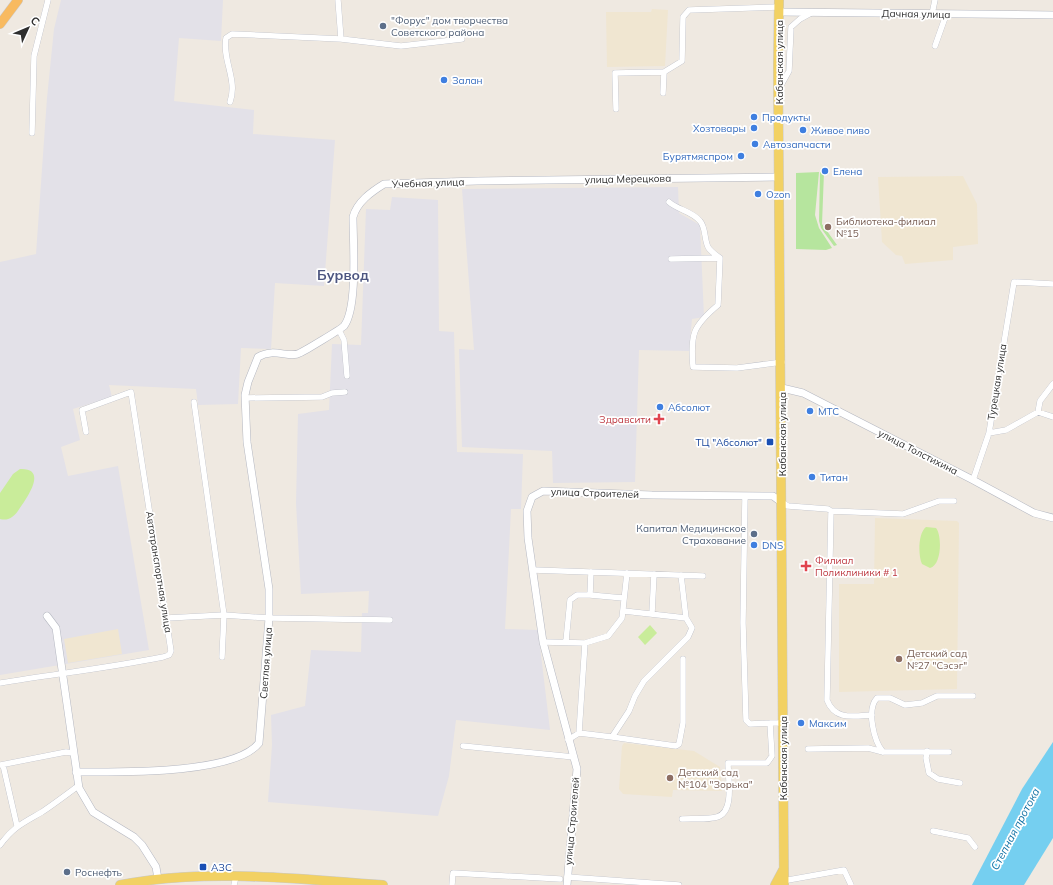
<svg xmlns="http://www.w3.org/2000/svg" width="1053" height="885" viewBox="0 0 1053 885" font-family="Mulish,sans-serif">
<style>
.industrial{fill:#e3e1e8}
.education{fill:#f0e6d1}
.green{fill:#b6e59e}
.pitch{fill:#c9ec9a}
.water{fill:#75cff0}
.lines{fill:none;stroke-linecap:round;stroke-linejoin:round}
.minor-casing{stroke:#b4b7c1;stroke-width:6}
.tertiary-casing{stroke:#b4b7c1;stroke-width:8}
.primary-casing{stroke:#c9c9c9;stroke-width:10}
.trunk-casing{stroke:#c9c9c9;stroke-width:10}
.minor{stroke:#fff;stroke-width:5.5}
.tertiary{stroke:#fff;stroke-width:7}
.primary{stroke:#f2d163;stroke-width:9}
.trunk{stroke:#f8ba60;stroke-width:9}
.service-dot{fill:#5c6f8a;stroke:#fff;stroke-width:1.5}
.shop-dot{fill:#3f7fe0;stroke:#fff;stroke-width:1.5}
.education-dot{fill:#8d6e63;stroke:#fff;stroke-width:1.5}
.health-dot{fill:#e0444e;stroke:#fff;stroke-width:1.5}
.transit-dot{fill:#1a4fb4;stroke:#fff;stroke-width:1.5}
.labels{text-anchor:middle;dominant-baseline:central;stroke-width:3.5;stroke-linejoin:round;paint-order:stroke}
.street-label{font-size:10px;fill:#2e2e2e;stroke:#fff}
.service-label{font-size:10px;fill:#4e5e75;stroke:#fff;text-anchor:start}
.shop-label{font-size:10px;fill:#366cbe;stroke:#fff;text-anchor:start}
.education-label{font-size:10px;fill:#785e54;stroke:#fff;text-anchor:start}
.health-label{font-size:10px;fill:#be3a42;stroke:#fff;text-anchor:end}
.transit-label{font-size:10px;fill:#164399;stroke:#fff;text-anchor:end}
.water-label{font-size:11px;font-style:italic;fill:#0d6fa3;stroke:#fff}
.district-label{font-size:14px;font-weight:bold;fill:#4d5680;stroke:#fff}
</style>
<rect width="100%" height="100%" fill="#efe9e1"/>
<!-- industrial -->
<path class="industrial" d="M61 0H223L221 41 179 38 174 101 254 110 253 134 335 140 324 286 275 283 271 349 241 348 238 404 198 405 196 389 109 385 112 397 73 409 80 440 61 447 68 476 118 466 149 650 0 675V262L36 254 47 98 54 29Z
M678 187 679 213 700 225 704 317 692 319 689 351 639 350 635 482 553 483 552 451 462 447 459 349 474 350 462 189Z
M392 197 438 200 439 331 454 332 457 452 523 454 521 509H511L505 629 538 630 550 730 456 720 449 776 438 816 268 802 272 745 271 715 305 706 311 650 361 652 362 613H368L369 591 301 594 296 503 298 414 329 410 332 344 361 345 366 209 390 210Z"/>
<!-- education -->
<path class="education" d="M652 9 668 10 665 66 607 67 606 12H651Z
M963 176 977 204 978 244 953 247V260L905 264 902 256 896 255 882 242 878 177Z
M875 518 957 521 959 523 957 689 839 692V584H874Z
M118 629 122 654 68 663 64 639Z
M624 743 694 751 720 767 722 791 673 790 672 797 623 794 619 789 622 746Z"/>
<!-- green -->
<path class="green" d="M819 172 815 215 819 228 832 248 826 250 796 249V173Z
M820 172H824L822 224 837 245 834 246 821 228 819 221Z"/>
<!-- pitch -->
<path class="pitch" d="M20 469C45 468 31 491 24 502 20 507 17 514 12 517 8 520 4 520 0 519V493L13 474Z
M926 527 936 528C942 535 942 565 930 568L922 564C918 556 918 533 926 527Z
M650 625 657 633 645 645 638 637Z"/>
<!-- water -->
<path class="water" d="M1053 742V838L1024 885H972L1022 789Z"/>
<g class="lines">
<defs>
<path id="minor" d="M338 0 341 39
M932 14 935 0
M935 46 946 15
M780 87 789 71 791 27 800 19 811 13
M663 93 664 72 682 61 683 17 689 10 779 7
M230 102C238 80 222 60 226 38L232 34 341 39 401 46 462 39
M616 109 615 73 664 72
M32 133 34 56 48 0
M669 202C678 210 692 211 700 221 706 228 704 239 708 247 710 251 716 255 720 258L718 305C693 326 690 334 693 367L737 368 782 362
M671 259 720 258
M339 330 344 340 347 376
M245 398 322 397 332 393 345 392
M194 402 224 615 222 657
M1038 412 1053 417
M989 433 1006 430 1038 412 1040 401 1053 384
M973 480 989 433 1014 282 1053 284
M745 496 743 623 746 720 750 724 770 723
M781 502 788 506 828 509 831 511 827 700C835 721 854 716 872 715
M831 511 903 514 939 501H954
M533 570 703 576
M591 572 590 595 623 598
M624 611 686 618
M652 613 654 574
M167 618 224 615 269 618 390 620
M566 641 570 600 577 595H590
M543 642 585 643
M0 683C54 674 109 668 163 657L169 655 171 651 131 392 82 410 86 432
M579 733 612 737 629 711 635 696 644 681 688 637 692 628 686 618 681 575
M612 737 676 746 679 744 683 723V659
M568 740 579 733 585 643 608 636 622 618 627 573
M463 746 574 757
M808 749 868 748 883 752H949
M927 751 926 758 929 773 938 779 960 783
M883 752C874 741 866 710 877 698H890L905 705 922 703 937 696H973
M0 765 66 752 73 753
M3 765 17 826
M682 819C693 818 706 820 717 817 735 812 728 778 728 763H767L772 756 770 723H783
M933 831 968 838 975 847
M0 845C13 827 23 823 42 812 54 804 66 795 78 786
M567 877 679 885
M788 880 844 870 851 885
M234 885 236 877
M452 885 453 873 560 879"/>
<path id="tertiary" d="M779 12 1053 15
M782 388 803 393 973 480 1034 513 1053 518
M47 616 56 628 79 788 93 812 134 837 142 845 156 867 158 879
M76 772C116 772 234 775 259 743L269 618V589L247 442 245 395 248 382 258 357C274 347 289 359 300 353 306 350 341 329 344 326 358 308 353 241 353 217 357 202 371 192 384 184L477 181 779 177
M567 885 577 769 543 642 528 538 527 511 532 497 543 491 652 495 773 496 781 502"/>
<path id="primary" d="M779 0 778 66 784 885
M120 885C204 868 297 879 383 885
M775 885 783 870"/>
<path id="trunk" d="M0 24 18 0"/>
</defs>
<!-- minor casing -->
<use href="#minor" class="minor-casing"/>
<!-- tertiary casing -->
<use href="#tertiary" class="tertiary-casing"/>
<!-- primary casing -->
<use href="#primary" class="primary-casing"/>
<!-- trunk casing -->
<use href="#trunk" class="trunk-casing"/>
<!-- minor -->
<use href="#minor" class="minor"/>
<!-- tertiary -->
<use href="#tertiary" class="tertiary"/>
<!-- primary -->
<use href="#primary" class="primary"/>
<!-- trunk -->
<use href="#trunk" class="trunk"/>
</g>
<!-- markers -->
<g class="service-dot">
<circle cx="383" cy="26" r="4"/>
<circle cx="754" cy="534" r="4"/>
<circle cx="67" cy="872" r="4"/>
</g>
<g class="shop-dot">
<circle cx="444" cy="80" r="4"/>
<circle cx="754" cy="117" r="4"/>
<circle cx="754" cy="128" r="4"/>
<circle cx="803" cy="130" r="4"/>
<circle cx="755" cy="144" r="4"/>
<circle cx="741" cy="156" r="4"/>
<circle cx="825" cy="171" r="4"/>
<circle cx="758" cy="194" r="4"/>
<circle cx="660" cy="407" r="4"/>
<circle cx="810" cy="411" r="4"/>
<circle cx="812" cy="477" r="4"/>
<circle cx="754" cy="545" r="4"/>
<circle cx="801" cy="723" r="4"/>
</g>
<g class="education-dot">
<circle cx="828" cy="227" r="4"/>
<circle cx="899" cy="659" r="4"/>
<circle cx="670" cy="778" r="4"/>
</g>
<g class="health-dot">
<path d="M657 413h4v4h4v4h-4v4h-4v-4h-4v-4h4z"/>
<path d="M804 560h4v4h4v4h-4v4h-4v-4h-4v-4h4z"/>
</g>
<g class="transit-dot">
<rect x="766" y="438" width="8" height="8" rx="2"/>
<rect x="199" y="863" width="8" height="8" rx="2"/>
</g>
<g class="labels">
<!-- street labels -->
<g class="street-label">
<text transform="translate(916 14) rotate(1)">Дачная улица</text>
<text transform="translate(779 62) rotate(-90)">Кабанская улица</text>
<text transform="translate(628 179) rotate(-1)">улица Мерецкова</text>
<text transform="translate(428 183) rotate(-2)">Учебная улица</text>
<text transform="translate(997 382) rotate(-81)">Турецкая улица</text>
<text transform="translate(782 434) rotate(-90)">Кабанская улица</text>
<text transform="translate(918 452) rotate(27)">улица Толстихина</text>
<text transform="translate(595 493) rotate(2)">улица Строителей</text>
<text transform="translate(159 572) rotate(81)">Автотранспортная улица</text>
<text transform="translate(266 663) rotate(-86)">Светлая улица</text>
<text transform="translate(783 758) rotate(-90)">Кабанская улица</text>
<text transform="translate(572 821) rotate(-85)">улица Строителей</text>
</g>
<!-- service labels -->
<g class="service-label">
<text x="391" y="20">"Форус" дом творчества<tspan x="391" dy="12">Советского района</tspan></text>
<text x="746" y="528" text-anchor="end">Капитал Медицинское<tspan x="746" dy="12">Страхование</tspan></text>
<text x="75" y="872">Роснефть</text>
</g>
<!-- shop labels -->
<g class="shop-label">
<text x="452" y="80">Залан</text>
<text x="762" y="117">Продукты</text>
<text x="746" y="128" text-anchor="end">Хозтовары</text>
<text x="811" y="130">Живое пиво</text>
<text x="763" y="144">Автозапчасти</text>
<text x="733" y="156" text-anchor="end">Бурятмяспром</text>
<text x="833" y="171">Елена</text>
<text x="766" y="194">Ozon</text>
<text x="668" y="407">Абсолют</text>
<text x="818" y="411">МТС</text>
<text x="820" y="477">Титан</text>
<text x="762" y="545">DNS</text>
<text x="809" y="723">Максим</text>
</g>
<!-- education labels -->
<g class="education-label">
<text x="836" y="221">Библиотека-филиал<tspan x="836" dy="12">№15</tspan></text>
<text x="907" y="653">Детский сад<tspan x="907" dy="12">№27 "Сэсэг"</tspan></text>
<text x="678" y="772">Детский сад<tspan x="678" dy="12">№104 "Зорька"</tspan></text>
</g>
<!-- health labels -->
<g class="health-label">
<text x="651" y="419">Здравсити</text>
<text x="815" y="560" text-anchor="start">Филиал<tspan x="815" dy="12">Поликлиники # 1</tspan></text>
</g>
<!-- transit labels -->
<g class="transit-label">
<text x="762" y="442">ТЦ "Абсолют"</text>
<text x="211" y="867" text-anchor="start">АЗС</text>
</g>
<!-- water labels -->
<g class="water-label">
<text transform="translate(1015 829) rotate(-62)">Степная протока</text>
</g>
<!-- district labels -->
<g class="district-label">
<text x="343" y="275">Бурвод</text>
</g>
</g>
<!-- north arrow -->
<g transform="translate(28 28) rotate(46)" stroke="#ffffff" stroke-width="3" paint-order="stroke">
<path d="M0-3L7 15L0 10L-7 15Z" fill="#2e2e2e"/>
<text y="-6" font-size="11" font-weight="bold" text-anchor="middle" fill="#2e2e2e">С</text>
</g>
</svg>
